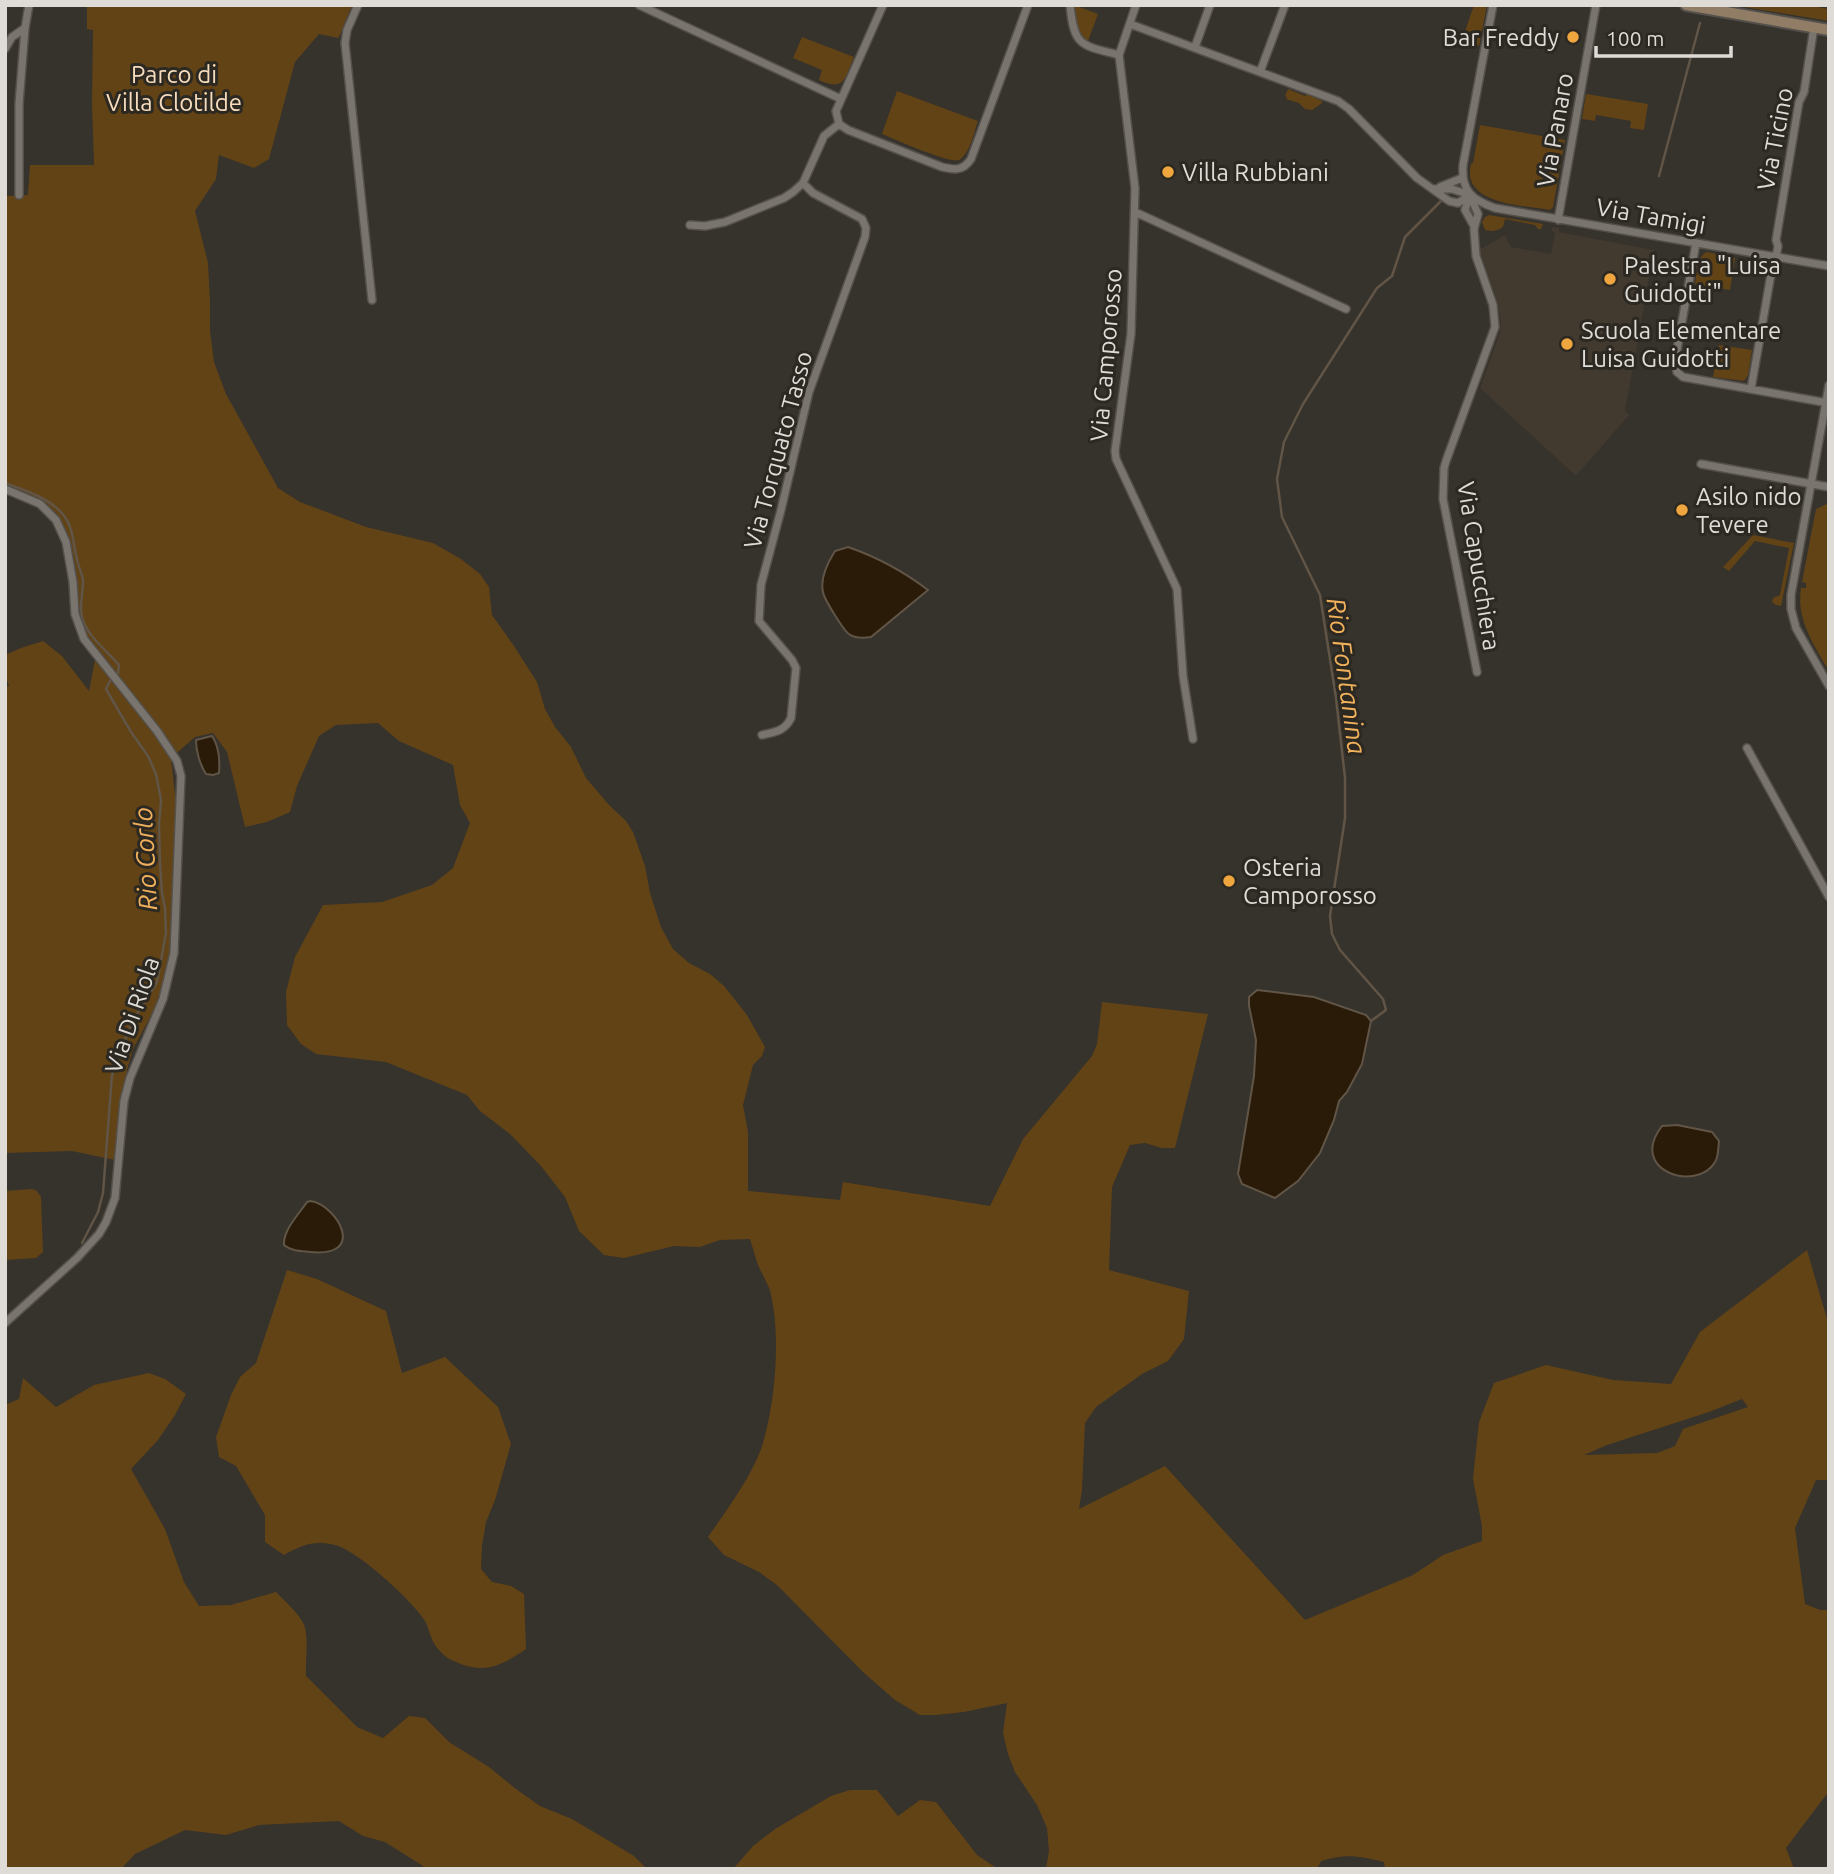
<svg xmlns="http://www.w3.org/2000/svg" width="1834" height="1874" viewBox="0 0 1834 1874" font-family="Ubuntu,sans-serif">
<style>
.built{fill:#42392f}
.green{fill:#624316;fill-rule:evenodd}
.water{fill:#2a1b08;stroke:#605546;stroke-width:2}
.lines{fill:none;stroke-linecap:round;stroke-linejoin:round}
.stream{stroke:#605546;stroke-width:2.5}
.street-casing{stroke:#54504b;stroke-width:10}
.secondary-casing{stroke:#54504b;stroke-width:14}
.street{stroke:#7a746e;stroke-width:7}
.secondary{stroke:#917d66;stroke-width:10}
.poi-dot{fill:#f0a63e;stroke:#2c2822;stroke-width:2.5}
.labels{text-anchor:middle;dominant-baseline:central;stroke-width:6;stroke-linejoin:round;paint-order:stroke}
.poi-label{font-size:24px;fill:#dfdcd8;stroke:#2c2822;text-anchor:start}
.park-label{font-size:24px;fill:#f6dcbd;stroke:#2c2822}
.street-label{font-size:24px;fill:#dfdcd8;stroke:#2c2822}
.water-label{font-size:26px;font-style:italic;fill:#f1b15c;stroke:#2c2822}
</style>
<rect width="100%" height="100%" fill="#36322c"/>
<!-- built -->
<path class="built" d="M1552 227 1559 228V232L1654 250 1625 411 1629 415 1576 476 1480 388 1500 332 1501 323 1497 300 1479 250 1505 235 1511 247 1551 254 1555 233 1552 231Z"/>
<!-- green -->
<path class="green" d="M87 5H352L340 35 338 38 319 34 295 62 269 159 254 168 219 155 216 179 195 211 208 263 210 301V331L214 362 226 394 278 488 300 502 366 527 433 543 461 559 480 574 489 587 492 615 514 646 537 682 545 709 555 727 571 747 586 778 609 805 626 821 633 832 645 866 650 893 661 927 673 949 689 963 710 974 724 986 747 1015 765 1047 762 1056 753 1065 743 1105 748 1132V1191L840 1200 843 1182 990 1206 1023 1139 1092 1056 1097 1044 1102 1002 1208 1014 1175 1148H1162L1145 1143 1130 1145 1112 1187 1109 1270 1189 1291 1184 1339 1168 1361 1142 1374 1096 1407 1085 1423 1082 1490 1079 1509 1165 1466 1305 1620 1413 1575 1443 1555 1482 1541V1526L1473 1479 1479 1422 1494 1383 1546 1365 1613 1380 1671 1384 1700 1332 1807 1250 1829 1326V1480H1816L1795 1528 1805 1604 1820 1610H1829V1791L1786 1848 1794 1869H1385L1384 1862C1361 1856 1345 1853 1321 1861L1317 1869H1046L1049 1851 1047 1828 1037 1805 1015 1772 1008 1754 1003 1733 1007 1703 964 1712 936 1715H920L895 1700 864 1673 777 1585 759 1572 724 1555 708 1537C726 1511 750 1479 761 1449 775 1408 781 1338 771 1295 769 1284 762 1275 758 1265 755 1257 753 1248 750 1239L720 1240 700 1247 674 1246 624 1258 604 1255 579 1231 565 1197 541 1166 510 1134 480 1111 467 1095 386 1062 316 1054 301 1044 287 1025 286 992 295 957 323 905 382 902 432 885 453 868 470 823 460 805 453 765 399 741 378 723 336 725 319 736 297 786 290 812 267 822 245 827 227 752 213 733 195 737 171 758 176 804 173 954 154 1010 133 1049 127 1070 120 1161 72 1151 5 1153V687L9 686 5 674V655L21 648 43 641 62 656 89 691 96 655 73 615 70 547 51 511 5 488V196L28 195 30 165H94L92 103 93 30 87 29ZM1742 1399 1748 1407 1683 1429 1675 1446 1657 1453 1584 1455 1607 1445 1709 1412Z
M1074 5 1098 14 1088 41C1074 31 1074 22 1074 5Z
M1474 5H1487L1479 46 1462 40Z
M1732 5H1806L1829 9V21Z
M802 37 854 57C845 78 845 92 819 80L822 70 793 58Z
M1288 89 1305 96 1307 94 1322 101V103L1312 110 1305 109 1299 103 1286 99 1287 97 1285 96Z
M897 91 978 121C974 132 970 154 959 160 950 164 894 139 882 134Z
M1586 94 1648 104 1644 130 1630 128 1631 121 1596 115 1595 121 1582 119Z
M1480 125 1565 140 1553 207 1550 210C1528 206 1479 205 1471 180 1469 175 1470 169 1471 164L1473 163Z
M1489 215 1543 224 1541 229H1538L1535 225 1505 219 1503 227C1497 231 1492 232 1485 230L1482 222 1485 217Z
M1707 252 1735 258 1730 290 1695 284C1697 273 1696 257 1707 252Z
M1719 345 1752 350 1748 375 1744 381 1713 377Z
M1829 503V671C1814 645 1796 620 1801 588H1806V583L1802 582 1816 509Z
M1753 535 1794 543 1781 606 1776 605 1772 602 1773 598 1780 595 1789 548 1755 541 1729 571 1723 567Z
M31 1189 36 1190 41 1197 43 1252 36 1258 5 1260V1191Z
M287 1270 317 1279 386 1311 402 1373 445 1357 498 1407 511 1444 495 1500 486 1522 482 1546 481 1569 492 1582 511 1586 524 1594 526 1649C503 1665 484 1675 456 1662 450 1660 443 1655 439 1650 431 1642 430 1631 425 1621 413 1601 357 1550 335 1545 314 1540 302 1545 284 1555L265 1542V1515L236 1466 219 1457 216 1437 231 1395 240 1377 256 1363Z
M149 1373 165 1379 186 1394 175 1415 158 1440 131 1469 165 1529 184 1582 199 1606 231 1605 276 1592C285 1601 296 1611 302 1621 310 1632 305 1661 306 1676L357 1727 383 1738 409 1716 425 1718 449 1742 489 1767 516 1789 540 1806 572 1819 604 1838 634 1856 647 1869H425L423 1866 385 1842 363 1836 339 1821 259 1825 226 1835 185 1830 135 1854 121 1869H7L5 1862V1405L19 1399 23 1378 56 1407 94 1385Z
M850 1790H877L898 1816 920 1800 936 1802 977 1855 998 1869H733L753 1846 775 1829 831 1796Z"/>
<!-- water -->
<path class="water" d="M848 547C877 557 903 571 928 590L871 637C864 638 855 639 849 634 844 631 824 599 823 592 820 579 828 562 835 551Z
M212 736C219 746 220 760 219 773L213 775 206 774C200 765 196 751 196 740Z
M1257 990 1314 997 1366 1015 1371 1021 1362 1064 1347 1092 1339 1101 1334 1120 1320 1153 1298 1181 1275 1198 1242 1184 1238 1174 1254 1076 1256 1040 1249 1006V997Z
M1677 1125 1712 1132 1719 1141C1718 1147 1719 1156 1715 1162 1697 1193 1627 1171 1662 1126Z
M311 1201C338 1206 367 1258 310 1252 301 1251 291 1251 284 1245 283 1230 299 1214 307 1202Z"/>
<g class="lines">
<!-- stream -->
<path class="stream" d="M1659 176 1700 23
M5 483C28 491 62 502 70 527 74 538 74 549 77 559 78 566 82 573 83 580 83 595 78 610 84 623 91 639 108 652 119 665L118 673 110 681 106 689 131 732 148 756 156 774 161 800 159 824 160 863 162 893 165 908 166 933 157 982 132 1022 112 1075 103 1193 98 1212 82 1243
M1371 1021 1386 1010 1383 999 1340 950 1332 934 1330 916 1345 818V778L1336 698 1320 595 1282 517 1277 479 1284 442 1303 404 1377 288 1392 276 1405 237 1442 200"/>
<defs>
<path id="street" d="M358 5 347 30 345 43 372 300
M639 5 841 99
M1070 5C1074 47 1081 45 1119 55
M1136 5 1119 55 1135 188 1131 334 1115 451 1116 459 1177 589 1183 676 1193 739
M1493 5 1463 165C1461 191 1472 200 1495 208L1829 266
M1130 24 1338 101 1349 109 1417 178 1449 201 1458 203 1469 196
M1195 47 1210 5
M5 49 12 37 25 28
M1260 72 1285 5
M839 124 848 130 942 167C955 170 963 171 971 159L1028 5
M839 124 836 111 883 5
M1440 187 1462 178
M1434 189H1452L1470 195
M19 195V104L25 28 29 5
M1135 212 1346 309
M1558 220 1596 5
M690 225 705 226 725 222 784 198 793 192 803 183 824 136 839 124
M1474 226 1465 210 1470 195 1478 214 1474 229 1476 256 1493 305 1495 327 1446 461 1444 468 1443 499 1477 672
M1696 243 1675 361 1677 372 1683 377 1828 403
M1776 257 1778 246 1776 240 1799 102 1804 92 1814 27
M1829 385 1791 595V609L1796 628 1829 686
M1751 389 1774 257
M1701 464 1829 487
M5 489 40 504 56 520 66 542 73 582 75 614 84 639 157 731 177 761 181 776 174 953 163 999 130 1078 124 1101 115 1198 106 1222 99 1234 77 1258 5 1323
M762 735C775 732 785 731 791 718L796 668 792 660 759 621 761 585 781 510 809 392 865 237 866 228 862 219 813 193 803 183
M1747 748 1829 897"/>
<path id="secondary" d="M1686 5 1829 30"/>
</defs>
<!-- street casing -->
<use href="#street" class="street-casing"/>
<!-- secondary casing -->
<use href="#secondary" class="secondary-casing"/>
<!-- street -->
<use href="#street" class="street"/>
<!-- secondary -->
<use href="#secondary" class="secondary"/>
</g>
<!-- markers -->
<g class="poi-dot">
<circle cx="1573" cy="37" r="7"/>
<circle cx="1168" cy="172" r="7"/>
<circle cx="1610" cy="279" r="7"/>
<circle cx="1567" cy="344" r="7"/>
<circle cx="1682" cy="510" r="7"/>
<circle cx="1229" cy="881" r="7"/>
</g>
<g class="labels">
<!-- poi labels -->
<g class="poi-label">
<text x="1559" y="37" text-anchor="end">Bar Freddy</text>
<text x="1182" y="172">Villa Rubbiani</text>
<text x="1624" y="265">Palestra "Luisa<tspan x="1624" dy="28">Guidotti"</tspan></text>
<text x="1581" y="330">Scuola Elementare<tspan x="1581" dy="28">Luisa Guidotti</tspan></text>
<text x="1696" y="496">Asilo nido<tspan x="1696" dy="28">Tevere</tspan></text>
<text x="1243" y="867">Osteria<tspan x="1243" dy="28">Camporosso</tspan></text>
</g>
<!-- park labels -->
<g class="park-label">
<text x="174" y="74">Parco di<tspan x="174" dy="28">Villa Clotilde</tspan></text>
</g>
<!-- street labels -->
<g class="street-label">
<text transform="translate(1555 130) rotate(-80)">Via Panaro</text>
<text transform="translate(1775 139) rotate(-79)">Via Ticino</text>
<text transform="translate(1651 216) rotate(10)">Via Tamigi</text>
<text transform="translate(1106 355) rotate(-85)">Via Camporosso</text>
<text transform="translate(778 450) rotate(-75)">Via Torquato Tasso</text>
<text transform="translate(1479 566) rotate(81)">Via Capucchiera</text>
<text transform="translate(132 1015) rotate(-71)">Via Di Riola</text>
</g>
<!-- water labels -->
<g class="water-label">
<text transform="translate(1347 676) rotate(82)">Rio Fontanina</text>
<text transform="translate(145 859) rotate(-93)">Rio Corlo</text>
</g>
</g>
<!-- border -->
<rect width="1834" height="1874" fill="none" stroke="#dfdcd8" stroke-width="14"/>
<!-- scale -->
<path d="M1596 46v10h135v-10" fill="none" stroke="#dfdcd8" stroke-width="3.5"/>
<text x="1606" y="46" font-size="21" fill="#dfdcd8" stroke="#2c2822" stroke-width="5" paint-order="stroke">100 m</text>
</svg>
